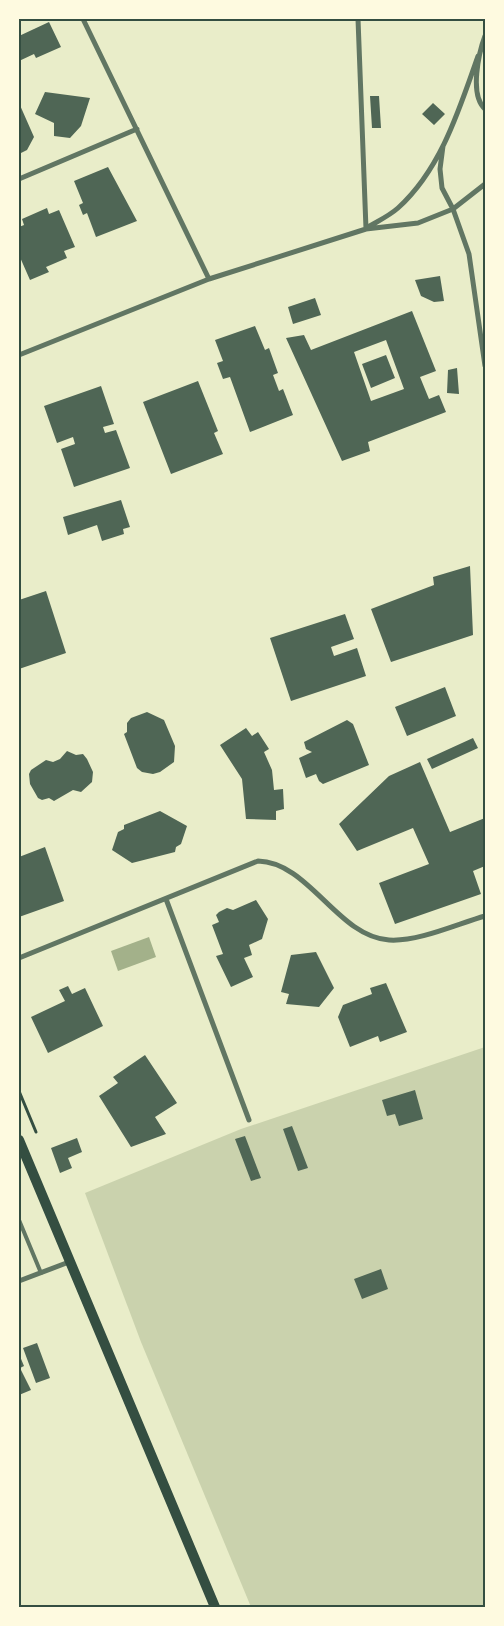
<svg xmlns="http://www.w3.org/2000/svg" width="504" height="1626" viewBox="0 0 504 1626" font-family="'Noto Serif',serif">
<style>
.green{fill:#cad2ad}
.water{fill:#a3b18a}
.building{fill:#4f6655;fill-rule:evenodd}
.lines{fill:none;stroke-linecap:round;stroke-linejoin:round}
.path{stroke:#344e41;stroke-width:3}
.service{stroke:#617663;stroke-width:4}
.minor{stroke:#617663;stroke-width:5}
.secondary{stroke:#344e41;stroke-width:10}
.neatline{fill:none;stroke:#344e41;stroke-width:2}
</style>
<rect width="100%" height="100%" fill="#e9edc9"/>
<!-- green -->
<path class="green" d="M485 1047V1607H251L141 1342 85 1193 241 1129Z"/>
<!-- water -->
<path class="water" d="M149 937 156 957 118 971 111 951Z"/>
<!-- building -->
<path class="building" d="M49 22 61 47 36 58 34 54 19 61V36Z
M45 92 90 98 81 126 70 138 54 136V123L35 114Z
M370 96H379L381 128H372Z
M19 103 34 137 27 150 19 154Z
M433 103 445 114 434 125 422 114Z
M108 167 137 221 96 237 87 213 83 215 79 205 83 203 74 181Z
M47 208 49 214 59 210 75 247 64 251 67 258 46 267 49 272 30 280 19 255V227L24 225 22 219Z
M440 276 444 301 434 302 421 296 415 280Z
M315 298 321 315 293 324 288 307Z
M412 311 436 371 420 377 429 399 439 395 446 412 368 442 370 451 342 461 286 338 304 335 311 350ZM386 340 404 389 371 401 354 352Z
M255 326 265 350 269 348 278 373 273 375 279 391 283 389 293 415 250 432 230 377 223 379 217 363 223 361 215 340Z
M386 355 395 378 371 388 362 364Z
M457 368 459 394 447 393 448 370Z
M198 381 218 431 214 433 223 454 171 474 143 402Z
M101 386 114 424 103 427 105 433 116 430 130 468 74 487 61 449 75 444 73 437 57 443 44 406Z
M121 500 130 527 123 529 124 534 102 541 97 525 68 535 63 517Z
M470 566 473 635 391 662 371 609 434 585 433 577Z
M46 591 66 653 19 669V600Z
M345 614 354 639 331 647 334 656 357 648 366 676 291 701 270 638Z
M445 687 456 716 407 736 395 707Z
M147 712 164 720 175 746 174 762 160 772 153 774 142 772 137 768 124 734 127 732V723L131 718Z
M347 720 353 724 369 765 323 784 319 781 316 774 306 778 299 758 312 752 306 749 304 742Z
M246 728 252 736 258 732 269 749 264 752 272 770 274 790 283 789 284 809 276 811V820L246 819 242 779 220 745Z
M473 738 478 748 432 769 427 759Z
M67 751 76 755 83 754 87 759 93 772 92 782 81 792 73 790 54 801 49 798 42 800 38 798 30 784 29 774 31 770 46 760 53 762 60 759Z
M420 762 450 832 485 818V866L473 871 481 894 395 924 379 883 429 864 413 828 357 851 339 824 389 776Z
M160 811 187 826 181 844 176 847 175 852 132 863 112 850 118 832 124 829V825Z
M45 847 64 901 19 917V857Z
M256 900 268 919 262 939 249 945 252 955 244 958 253 977 231 987 216 956 223 954 212 925 219 922 216 915 219 912 227 908 233 910Z
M316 952 334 988 319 1007 286 1004 289 994 281 992 291 955Z
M386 983 407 1032 380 1042 378 1036 350 1047 338 1017 343 1005 372 994 370 988Z
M68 986 72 994 85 988 103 1026 48 1053 31 1017 65 1001 59 990Z
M145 1055 177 1103 155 1117 166 1134 131 1147 99 1096 118 1083 113 1077Z
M415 1090 423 1119 399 1126 395 1114 387 1116 382 1100Z
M292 1126 308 1168 298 1171 283 1129Z
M245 1136 261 1178 251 1181 235 1139Z
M77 1138 82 1152 68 1158 72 1168 60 1173 51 1148Z
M381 1269 388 1289 362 1299 354 1279Z
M37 1343 50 1378 36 1383 23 1348Z
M19 1354 24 1366 20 1368 31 1390 19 1395Z"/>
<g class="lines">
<!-- path -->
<path class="path" d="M19 1091 36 1132"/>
<!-- service -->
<path class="service" d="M19 1220 41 1273"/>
<!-- minor -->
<path class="minor" d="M83 19 209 279
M358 19 366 229
M485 36C479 52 469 95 485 109
M443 146 440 169 442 188 453 209 469 254 485 366
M19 179 137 129
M368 227C378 221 389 216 398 208 441 169 459 110 478 56
M19 355 209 279 366 229 418 223 453 209 485 184
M166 899 249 1120
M19 958 258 861C309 862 338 937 389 940 418 942 457 924 485 916
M19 1281 69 1262"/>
<!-- secondary -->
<path class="secondary" d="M19 1140 215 1607"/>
</g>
<!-- border -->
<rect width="504" height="1626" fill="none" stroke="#fefae0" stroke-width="40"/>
<rect x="20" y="20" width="464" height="1586" class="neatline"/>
</svg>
